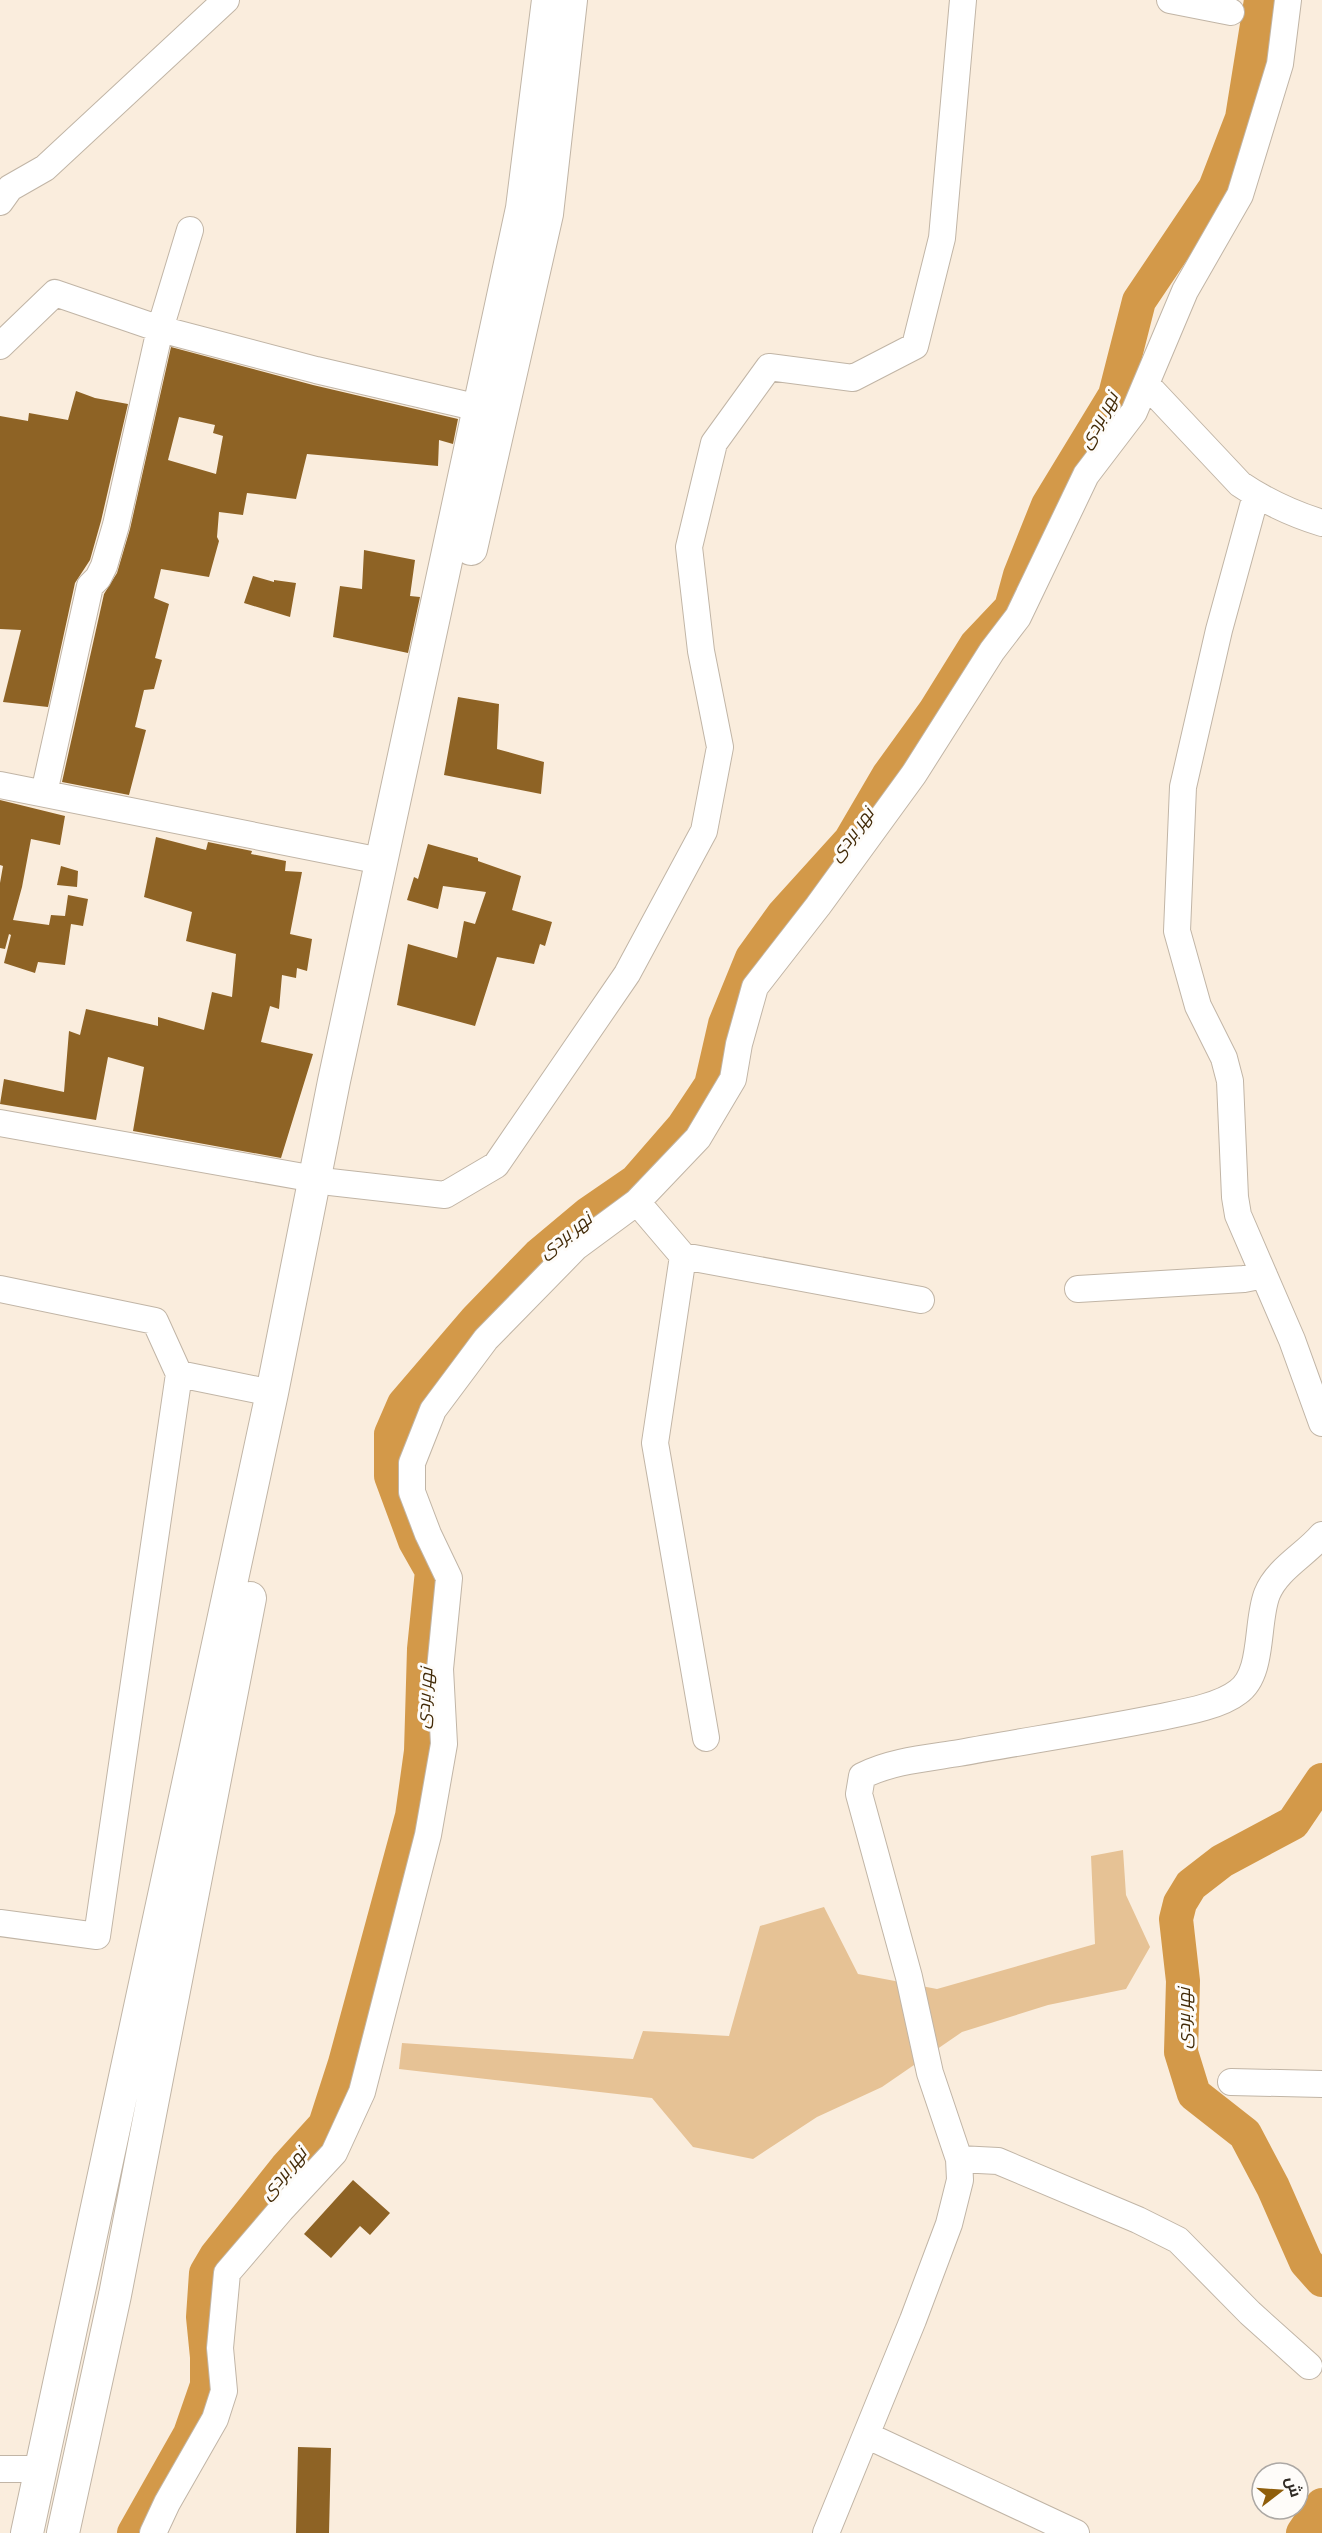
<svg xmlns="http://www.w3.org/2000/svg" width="1322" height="2533" viewBox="0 0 1322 2533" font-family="'IBM Plex Sans',Cairo,sans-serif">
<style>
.green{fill:#e6c295}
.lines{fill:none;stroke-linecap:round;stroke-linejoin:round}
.river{stroke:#d39949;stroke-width:34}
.building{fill:#8e6325;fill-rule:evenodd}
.minor-casing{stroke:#c1b5a6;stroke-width:28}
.major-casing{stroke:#c1b5a6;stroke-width:34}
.minor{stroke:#fff;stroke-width:26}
.major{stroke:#fff;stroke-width:32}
.labels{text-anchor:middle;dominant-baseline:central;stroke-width:6;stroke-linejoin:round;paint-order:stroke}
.water-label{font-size:18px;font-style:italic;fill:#432b08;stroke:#fefcf9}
</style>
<rect width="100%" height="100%" fill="#faeddd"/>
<!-- green -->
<path class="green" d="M1123 1850 1126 1895 1150 1947 1126 1989 1048 2005 962 2032 882 2087 817 2117 753 2159 693 2147 652 2098 399 2069 402 2043 633 2059 643 2031 729 2036 760 1926 824 1907 858 1974 937 1989 1095 1944 1091 1856Z"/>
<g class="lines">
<!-- river -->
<path class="river" d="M1322 1780 1293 1823 1222 1861 1191 1885 1180 1903 1176 1919 1183 1981 1181 2052 1194 2094 1245 2134 1273 2187 1306 2262 1322 2280
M134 2533 190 2434 207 2385V2357L203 2317 206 2273 216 2256 286 2168 325 2125 345 2063 412 1816 421 1751 424 1649 432 1571 415 1541 391 1476V1434L404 1404 476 1320 539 1255 588 1214 636 1181 683 1127 711 1085 725 1024 752 958 783 915 850 841 888 776 935 711 976 645 1011 608 1020 575 1048 505 1115 395 1139 301 1215 188 1242 118 1261 0
M1303 2533 1322 2505"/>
</g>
<!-- building -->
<path class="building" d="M171 347 313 385 458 419 453 444 439 440 438 466 307 454 296 499 247 493 243 515 219 512 217 537 219 541 209 577 161 569 154 598 169 604 155 658 162 660 154 689 144 690 135 727 146 730 129 795 62 782 104 594 117 573 130 529ZM179 417 215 425 213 433 223 436 216 474 168 460Z
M76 391 95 398 128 404 101 521 90 560 75 583 48 707 3 702 21 630 0 629V416L28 421 29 413 68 420Z
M364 550 415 560 410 596 420 597 408 653 333 637 340 586 362 589Z
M253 576 274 582V580L296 583 290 617 244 603Z
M458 697 499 704 497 749 544 762 541 794 444 775Z
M0 800 65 816 60 845 31 839 22 887 13 920 49 925 51 915 65 916 68 895 88 899 83 926 71 924 65 965 38 962 35 973 4 963 11 935 9 934 5 949 0 948V883L3 866 0 865Z
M156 837 206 850 208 842 252 851 251 854 286 861 285 871 302 872 290 934 312 939 307 971 297 968 296 978 282 975 279 1009 270 1006 261 1042 313 1054 281 1158 133 1131 144 1067 108 1057 96 1120 0 1104 4 1079 64 1092 69 1031 80 1035 86 1009 158 1026V1017L204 1030 212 992 232 997 236 954 186 941 192 912 144 897Z
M428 844 478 858V861L521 876 512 910 552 922 545 946 540 944 534 964 497 957 475 1026 397 1005 408 944 457 958 464 921 475 924 486 892 443 886 438 909 407 900 414 877 418 879Z
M61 866 78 871 77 887 57 885Z
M353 2180 390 2213 370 2235 360 2226 331 2258 304 2234Z
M298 2447 331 2448 329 2533H296Z"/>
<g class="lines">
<defs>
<path id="minor" d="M1170 0 1231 12
M0 202 10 188 45 168 226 0
M0 346 55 293 160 329 316 370 479 408
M1146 384 1240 484C1265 501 1293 514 1322 523
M1256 495 1219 630 1183 787 1177 931 1198 1006 1224 1058 1230 1081 1235 1197 1238 1215 1292 1340 1322 1423
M0 785 381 861
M44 793 90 586 98 578 104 566 116 525 160 329 190 230
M0 1123 315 1179
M330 1182 445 1195 496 1165 627 974 704 831 720 747 701 651 689 547 714 443 769 367 853 378 915 346 942 238 963 0
M637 1202 683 1256 655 1443 706 1738
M683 1256 921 1300
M0 1289 155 1321 179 1374 97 1936 0 1923
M1078 1289 1244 1279 1264 1275
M179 1374 272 1393
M1231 2082 1322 2084
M959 2159 998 2161 1138 2220 1178 2240 1250 2313 1309 2366
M866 2435 1076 2533
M0 2469H41
M153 2533 167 2503 215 2419 224 2391 220 2348 227 2273 281 2210 334 2153 362 2092 428 1835 444 1744 440 1669 449 1578 428 1534 412 1492V1463L433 1410 486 1339 576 1247 637 1202 698 1138 733 1079 739 1044 755 987 818 906 914 774 992 651 1018 617 1086 475 1134 412 1185 291 1240 195 1280 64 1288 0
M826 2533 913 2320 949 2224 960 2180 959 2159 930 2073 909 1977 859 1794 862 1776C891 1761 928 1758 959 1753 1025 1741 1091 1731 1156 1718 1180 1713 1219 1707 1238 1692 1264 1674 1256 1622 1267 1594 1277 1569 1305 1555 1322 1535"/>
<path id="major" d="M471 549 547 214 571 0
M27 2533 272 1393 334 1081 522 208 548 0
M63 2533 115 2295 250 1598"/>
</defs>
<!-- minor casing -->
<use href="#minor" class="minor-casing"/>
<!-- major casing -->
<use href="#major" class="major-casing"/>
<!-- minor -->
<use href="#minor" class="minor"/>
<!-- major -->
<use href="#major" class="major"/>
</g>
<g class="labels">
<!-- water labels -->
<g class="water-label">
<text transform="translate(1098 420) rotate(-61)">نهر بردى</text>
<text transform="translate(851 834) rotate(-53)">نهر بردى</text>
<text transform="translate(565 1235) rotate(-38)">نهر بردى</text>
<text transform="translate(424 1698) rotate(-86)">نهر بردى</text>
<text transform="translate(1183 2018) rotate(-90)">نهر بردى</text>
<text transform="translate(283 2173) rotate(-50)">نهر بردى</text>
</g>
</g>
<!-- north arrow -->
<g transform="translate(1280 2491) rotate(73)"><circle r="28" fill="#fefcf9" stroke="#aca8a4" stroke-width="1.5"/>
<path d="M0-4.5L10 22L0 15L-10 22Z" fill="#8f5e0b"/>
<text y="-9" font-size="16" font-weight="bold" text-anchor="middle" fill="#302b25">ش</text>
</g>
</svg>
